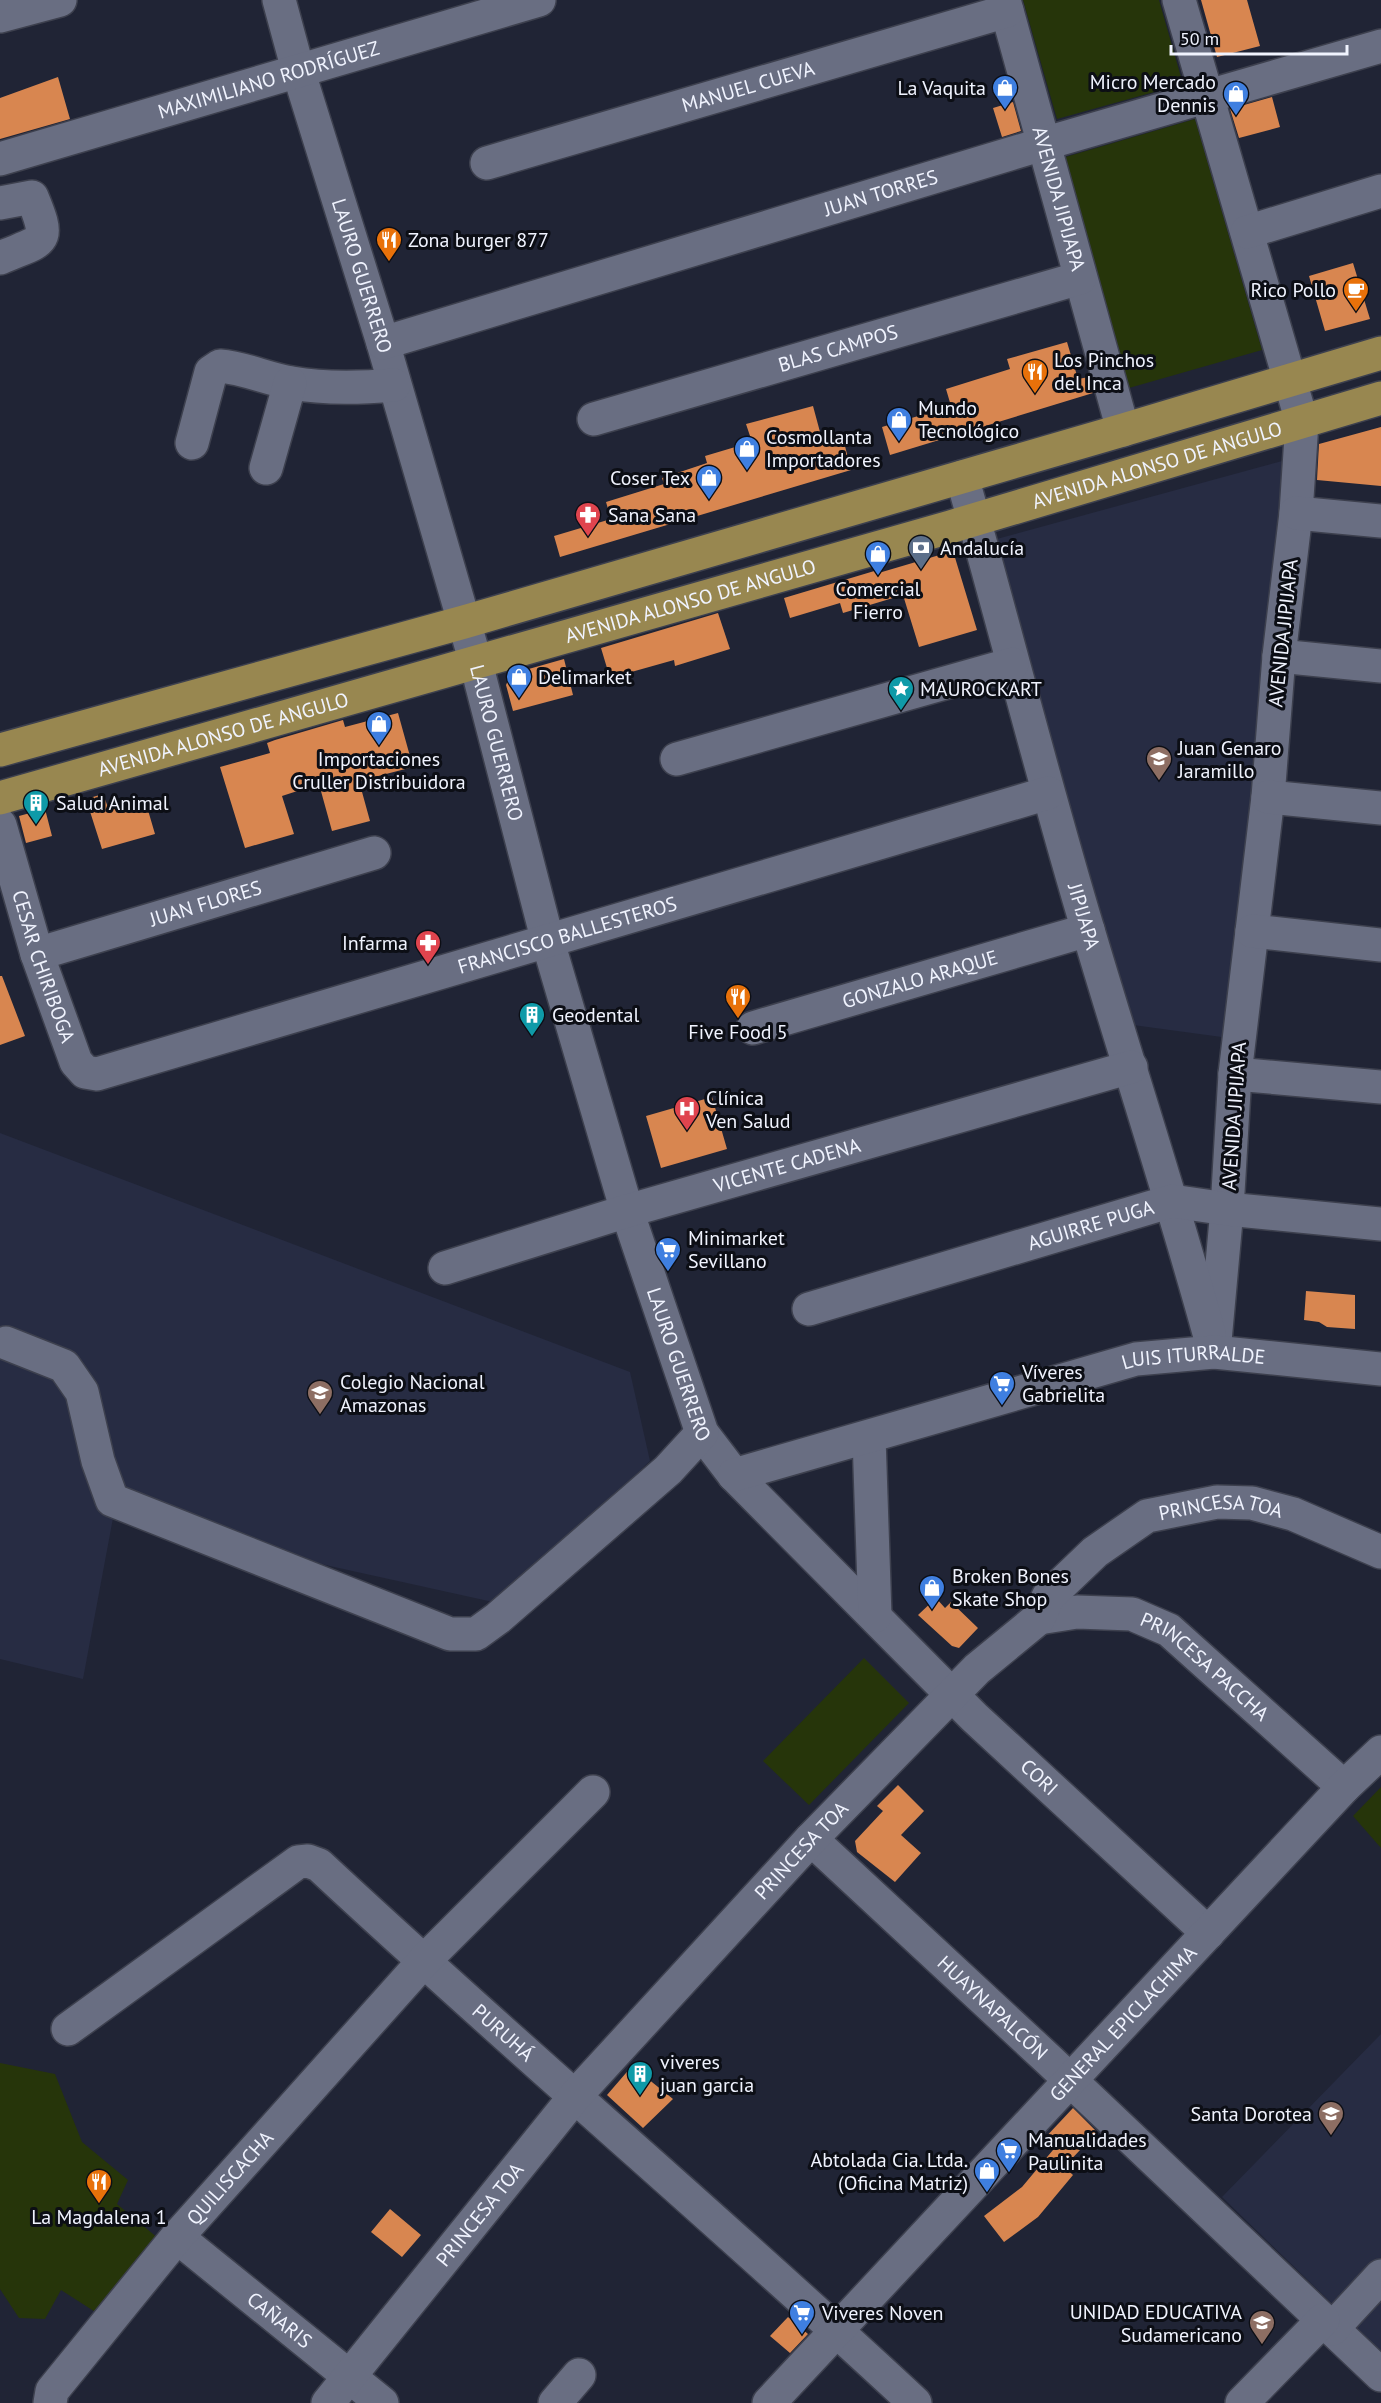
<svg xmlns="http://www.w3.org/2000/svg" width="1381" height="2403" viewBox="0 0 1381 2403" font-family="'PT Sans',sans-serif">
<style>
.built{fill:#272c43}
.green{fill:#26350a}
.building{fill:#d88650}
.lines{fill:none;stroke-linecap:round;stroke-linejoin:round}
.minor-casing{stroke:#3d404e;stroke-width:36}
.major-casing{stroke:#3d404e;stroke-width:36}
.minor{stroke:#696e82;stroke-width:33}
.major{stroke:#988750;stroke-width:33}
.labels{text-anchor:middle;dominant-baseline:central;stroke-width:6;stroke-linejoin:round;paint-order:stroke}
.street-label{font-size:20px;fill:#f0f3fe;stroke:#0c0e15}
.poi-label{font-size:20px;fill:#f0f3fe;stroke:#0c0e15;text-anchor:start}
</style>
<rect width="100%" height="100%" fill="#202435"/>
<!-- built -->
<path class="built" d="M1286 460 1229 1038 1133 1025 993 540Z
M0 1133 630 1372 650 1461 502 1604 113 1518 83 1679 0 1659Z
M1381 2034V2351L1222 2197Z"/>
<!-- green -->
<path class="green" d="M1023 0H1159L1183 84 1057 119Z
M1195 119 1262 350 1129 388 1062 158Z
M864 1658 909 1703 809 1805 763 1761Z
M1381 1787V1848L1353 1816Z
M0 2063 55 2074 82 2142 128 2180 117 2204 159 2239 100 2315 61 2290 45 2319 19 2318 0 2289Z"/>
<!-- building -->
<path class="building" d="M1201 0H1247L1260 46 1217 57Z
M58 77 70 119 0 139V98Z
M1272 97 1280 127 1239 138 1230 109Z
M1013 102 1021 131 1002 137 993 108Z
M1353 263 1370 319 1325 331 1309 276Z
M1067 342 1078 379 1089 377 1093 393 890 455 882 427 951 406 946 389 1010 369 1007 359Z
M813 406 823 443 843 438 851 470 560 557 554 536 611 519 606 502 664 484 662 478 707 463 705 456 752 442 746 424Z
M1381 427V486L1317 480 1319 444Z
M953 551 977 630 919 647 903 595 843 613 840 603 790 618 784 598 881 569 882 572Z
M718 613 730 649 675 666 674 660 610 678 601 648Z
M564 659 573 695 513 711 506 685 511 674Z
M398 713 413 767 359 781 370 821 332 831 319 784 282 796 294 834 245 848 220 767 270 753 267 743 275 740 343 720 345 727Z
M103 794 109 810 145 800 155 834 102 849 86 799Z
M45 809 52 836 26 843 19 816Z
M0 976H2L25 1036 0 1045Z
M712 1097 727 1149 661 1168 646 1116Z
M1306 1291 1355 1295V1329L1327 1327 1319 1322 1304 1320Z
M936 1598 945 1608 951 1602 978 1628 959 1648 952 1646 918 1615Z
M898 1785 924 1811 901 1835 921 1853 895 1882 857 1852 855 1841 883 1811 877 1806Z
M632 2066 673 2099 643 2128 607 2095Z
M1073 2108 1097 2132 1064 2167 1073 2175 1038 2217 1004 2242 984 2216 1022 2187 1053 2150 1043 2140Z
M390 2209 421 2235 402 2257 371 2232Z
M788 2317 808 2334 790 2353 770 2336Z"/>
<g class="lines">
<defs>
<g id="minor">
<path id="s1" d="M279 0 298 70 383 343 476 663 548 942 627 1211 702 1433 734 1475 974 1717 1208 1933"/>
<path id="s2" d="M1004 0 1123 430"/>
<path d="M1179 0 1302 422 1296 513 1279 656 1268 797 1235 1074 1227 1209 1214 1352"/>
<path d="M0 16 60 0"/>
<path id="s3" d="M0 159 539 0"/>
<path id="s4" d="M487 163 1007 11"/>
<path d="M0 203 32 197C52 245 44 239 0 258"/>
<path d="M1247 232 1381 191"/>
<path id="s5" d="M383 343 1043 144 1381 46"/>
<path id="s6" d="M594 419 1080 278"/>
<path d="M192 443 211 372 220 366C245 368 267 379 292 383 325 389 360 388 394 385"/>
<path d="M266 468 290 383"/>
<path id="s7" d="M962 477C1005 628 1043 780 1088 930 1128 1065 1172 1198 1209 1333"/>
<path d="M1296 513 1381 521"/>
<path d="M1279 656 1381 666"/>
<path d="M677 759 1012 664"/>
<path d="M1268 797 1381 808"/>
<path id="s8" d="M0 825 37 954 76 1062 85 1072 97 1074 1048 793"/>
<path d="M1252 931 1381 945"/>
<path id="s9" d="M37 954 374 853"/>
<path id="s10" d="M753 1028 1088 930"/>
<path d="M1235 1074 1381 1087"/>
<path id="s11" d="M445 1268 627 1211 1131 1067"/>
<path id="s12" d="M809 1309 1172 1201 1227 1209 1381 1224"/>
<path d="M6 1343 64 1366 82 1392 98 1461 112 1500 450 1634H476L498 1618 668 1470 702 1433"/>
<path d="M869 1437 875 1616"/>
<path id="s13" d="M734 1475 1136 1359 1214 1352 1381 1369"/>
<path id="s14" d="M1039 1618 1077 1612 1132 1614 1169 1630 1344 1787"/>
<path id="s15" d="M811 1839 1050 2061 1381 2375"/>
<path id="s16" d="M68 2029 298 1862 308 1861 319 1865C514 2047 719 2220 915 2403"/>
<path id="s17" d="M177 2237 382 2403"/>
<path d="M1332 2329 1381 2276"/>
<path id="s18" d="M50 2403 52 2391 177 2237 423 1962 593 1792"/>
<path id="s19" d="M328 2403 576 2095 811 1839 977 1669 1039 1618 1048 1597 1095 1552 1147 1516 1217 1502 1252 1503 1293 1514 1381 1552"/>
<path d="M555 2403 579 2375"/>
<path id="s20" d="M769 2403 1344 1787 1381 1752"/>
<path d="M1242 2403 1323 2320"/>
</g>
<g id="major">
<path d="M0 750 464 622 1123 430 1381 353"/>
<path id="s21" d="M0 798 950 527 1381 398"/>
</g>
</defs>
<!-- minor casing -->
<use href="#minor" class="minor-casing"/>
<!-- major casing -->
<use href="#major" class="major-casing"/>
<!-- minor -->
<use href="#minor" class="minor"/>
<!-- major -->
<use href="#major" class="major"/>
</g>
<!-- icons -->
<defs>
<symbol id="shop-pin" viewBox="-11 -11 22 30"><path d="M0 17L-7.5 6A9.5 9.5 0 1 1 7.5 6Z" fill="#3f7fe0" stroke="#0c0e15"/><path d="M-5-2.5h2.3a2.7 3.5 0 0 1 5.4 0H5L5.5 6h-11ZM-1.5-2.5h3a1.5 2.3 0 0 0-3 0Z" fill="#fff"/></symbol>
<symbol id="restaurant-pin" viewBox="-11 -11 22 30"><path d="M0 17L-7.5 6A9.5 9.5 0 1 1 7.5 6Z" fill="#e8710a" stroke="#0c0e15"/><path d="M-5-6h1v4h1v-4h1v4h1v-4h1v5L-1.5 .5V6h-2V.5L-5-1ZM5-6V6H3V1.5H1.5Q1.5-4 5-6Z" fill="#fff"/></symbol>
<symbol id="cafe-pin" viewBox="-11 -11 22 30"><path d="M0 17L-7.5 6A9.5 9.5 0 1 1 7.5 6Z" fill="#e8710a" stroke="#0c0e15"/><path d="M-5.5-4.5H6V0H3Q3 3.5 0 3.5H-2.5Q-5.5 3.5-5.5 0ZM3-3.2v2h1.7v-2ZM-6 4.5H4V6H-6Z" fill="#fff"/></symbol>
<symbol id="pharmacy-pin" viewBox="-11 -11 22 30"><path d="M0 17L-7.5 6A9.5 9.5 0 1 1 7.5 6Z" fill="#e0444e" stroke="#0c0e15"/><path d="M-2-6h4v4h4v4h-4v4h-4v-4h-4v-4h4Z" fill="#fff"/></symbol>
<symbol id="bank-pin" viewBox="-11 -11 22 30"><path d="M0 17L-7.5 6A9.5 9.5 0 1 1 7.5 6Z" fill="#5c6f8a" stroke="#0c0e15"/><path d="M-6-4H6V4H-6ZM0-2.3a2.3 2.3 0 1 0 0 4.6a2.3 2.3 0 1 0 0-4.6Z" fill="#fff"/></symbol>
<symbol id="sight-pin" viewBox="-11 -11 22 30"><path d="M0 17L-7.5 6A9.5 9.5 0 1 1 7.5 6Z" fill="#0f9aa8" stroke="#0c0e15"/><path d="M0-6L1.8-2.2L6-1.7L2.9 1.2L3.7 5.4L0 3.3L-3.7 5.4L-2.9 1.2L-6-1.7L-1.8-2.2Z" fill="#fff"/></symbol>
<symbol id="school-pin" viewBox="-11 -11 22 30"><path d="M0 17L-7.5 6A9.5 9.5 0 1 1 7.5 6Z" fill="#8d6e63" stroke="#0c0e15"/><path d="M0-5L7-2L0 1L-7-2ZM-4 1L0 2.5L4 1V4Q0 6-4 4Z" fill="#fff"/></symbol>
<symbol id="building-pin" viewBox="-11 -11 22 30"><path d="M0 17L-7.5 6A9.5 9.5 0 1 1 7.5 6Z" fill="#0f9aa8" stroke="#0c0e15"/><path d="M-4-6H4V6H1V3H-1V6H-4ZM-2.5-4.3h1.7v1.8h-1.7ZM.8-4.3h1.7v1.8H.8ZM-2.5-1h1.7V.8h-1.7ZM.8-1h1.7V.8H.8Z" fill="#fff"/></symbol>
<symbol id="hospital-pin" viewBox="-11 -11 22 30"><path d="M0 17L-7.5 6A9.5 9.5 0 1 1 7.5 6Z" fill="#e0444e" stroke="#0c0e15"/><path d="M-5-5h3v3.5h4V-5h3V5h-3V1.5h-4V5h-3Z" fill="#fff"/></symbol>
<symbol id="supermarket-pin" viewBox="-11 -11 22 30"><path d="M0 17L-7.5 6A9.5 9.5 0 1 1 7.5 6Z" fill="#3f7fe0" stroke="#0c0e15"/><path d="M-6-5.5h2.5l.6 2H6L4.5 2H-2.5L-4.4-4H-6ZM-1.5 3.2a1.3 1.3 0 1 0 .1 0ZM3 3.2a1.3 1.3 0 1 0 .1 0Z" fill="#fff"/></symbol>
</defs>
<g fill-rule="evenodd">
<use href="#shop-pin" x="990" y="73" width="30" height="40"/>
<use href="#shop-pin" x="1221" y="79" width="30" height="40"/>
<use href="#restaurant-pin" x="374" y="225" width="30" height="40"/>
<use href="#cafe-pin" x="1341" y="275" width="30" height="40"/>
<use href="#restaurant-pin" x="1020" y="357" width="30" height="40"/>
<use href="#shop-pin" x="884" y="405" width="30" height="40"/>
<use href="#shop-pin" x="732" y="434" width="30" height="40"/>
<use href="#shop-pin" x="694" y="463" width="30" height="40"/>
<use href="#pharmacy-pin" x="573" y="500" width="30" height="40"/>
<use href="#bank-pin" x="906" y="533" width="30" height="40"/>
<use href="#shop-pin" x="863" y="539" width="30" height="40"/>
<use href="#shop-pin" x="504" y="662" width="30" height="40"/>
<use href="#sight-pin" x="886" y="674" width="30" height="40"/>
<use href="#shop-pin" x="364" y="709" width="30" height="40"/>
<use href="#school-pin" x="1144" y="744" width="30" height="40"/>
<use href="#building-pin" x="21" y="788" width="30" height="40"/>
<use href="#pharmacy-pin" x="413" y="928" width="30" height="40"/>
<use href="#restaurant-pin" x="723" y="982" width="30" height="40"/>
<use href="#building-pin" x="517" y="1000" width="30" height="40"/>
<use href="#hospital-pin" x="672" y="1094" width="30" height="40"/>
<use href="#supermarket-pin" x="653" y="1235" width="30" height="40"/>
<use href="#supermarket-pin" x="987" y="1369" width="30" height="40"/>
<use href="#school-pin" x="305" y="1378" width="30" height="40"/>
<use href="#shop-pin" x="917" y="1573" width="30" height="40"/>
<use href="#building-pin" x="625" y="2059" width="30" height="40"/>
<use href="#school-pin" x="1316" y="2099" width="30" height="40"/>
<use href="#supermarket-pin" x="994" y="2136" width="30" height="40"/>
<use href="#shop-pin" x="972" y="2156" width="30" height="40"/>
<use href="#restaurant-pin" x="84" y="2167" width="30" height="40"/>
<use href="#supermarket-pin" x="787" y="2298" width="30" height="40"/>
<use href="#school-pin" x="1247" y="2308" width="30" height="40"/>
</g>
<g class="labels">
<!-- street labels -->
<g class="street-label">
<text stroke="none"><textPath href="#s3" startOffset="280">MAXIMILIANO RODRÍGUEZ</textPath></text>
<text stroke="none"><textPath href="#s4" startOffset="272">MANUEL CUEVA</textPath></text>
<text stroke="none"><textPath href="#s5" startOffset="520">JUAN TORRES</textPath></text>
<text stroke="none"><textPath href="#s2" startOffset="206">AVENIDA JIPIJAPA</textPath></text>
<text stroke="none"><textPath href="#s1" startOffset="288">LAURO GUERRERO</textPath></text>
<text stroke="none"><textPath href="#s6" startOffset="254">BLAS CAMPOS</textPath></text>
<text stroke="none"><textPath href="#s21" startOffset="1204">AVENIDA ALONSO DE ANGULO</textPath></text>
<text stroke="none"><textPath href="#s21" startOffset="718">AVENIDA ALONSO DE ANGULO</textPath></text>
<text transform="translate(1283 633) rotate(-84)">AVENIDA JIPIJAPA</text>
<text stroke="none"><textPath href="#s21" startOffset="232">AVENIDA ALONSO DE ANGULO</textPath></text>
<text stroke="none"><textPath href="#s1" startOffset="774">LAURO GUERRERO</textPath></text>
<text stroke="none"><textPath href="#s9" startOffset="176">JUAN FLORES</textPath></text>
<text stroke="none"><textPath href="#s7" startOffset="456">JIPIJAPA</textPath></text>
<text stroke="none"><textPath href="#s8" startOffset="765">FRANCISCO BALLESTEROS</textPath></text>
<text stroke="none"><textPath href="#s8" startOffset="148">CESAR CHIRIBOGA</textPath></text>
<text stroke="none"><textPath href="#s10" startOffset="174">GONZALO ARAQUE</textPath></text>
<text transform="translate(1234 1116) rotate(-86)">AVENIDA JIPIJAPA</text>
<text stroke="none"><textPath href="#s11" startOffset="357">VICENTE CADENA</textPath></text>
<text stroke="none"><textPath href="#s12" startOffset="294">AGUIRRE PUGA</textPath></text>
<text stroke="none"><textPath href="#s13" startOffset="476">LUIS ITURRALDE</textPath></text>
<text stroke="none"><textPath href="#s1" startOffset="1422">LAURO GUERRERO</textPath></text>
<text stroke="none"><textPath href="#s19" startOffset="1287">PRINCESA TOA</textPath></text>
<text stroke="none"><textPath href="#s14" startOffset="184">PRINCESA PACCHA</textPath></text>
<text stroke="none"><textPath href="#s1" startOffset="1977">CORI</textPath></text>
<text stroke="none"><textPath href="#s19" startOffset="728">PRINCESA TOA</textPath></text>
<text stroke="none"><textPath href="#s15" startOffset="248">HUAYNAPALCÓN</textPath></text>
<text stroke="none"><textPath href="#s20" startOffset="519">GENERAL EPICLACHIMA</textPath></text>
<text stroke="none"><textPath href="#s16" startOffset="555">PURUHÁ</textPath></text>
<text stroke="none"><textPath href="#s18" startOffset="290">QUILISCACHA</textPath></text>
<text stroke="none"><textPath href="#s19" startOffset="242">PRINCESA TOA</textPath></text>
<text stroke="none"><textPath href="#s17" startOffset="132">CAÑARIS</textPath></text>
</g>
<!-- poi labels -->
<g class="poi-label">
<text x="1216" y="82" text-anchor="end">Micro Mercado<tspan x="1216" dy="23">Dennis</tspan></text>
<text x="986" y="88" text-anchor="end">La Vaquita</text>
<text x="408" y="240">Zona burger 877</text>
<text x="1336" y="290" text-anchor="end">Rico Pollo</text>
<text x="1054" y="360">Los Pinchos<tspan x="1054" dy="23">del Inca</tspan></text>
<text x="918" y="408">Mundo<tspan x="918" dy="23">Tecnológico</tspan></text>
<text x="766" y="437">Cosmollanta<tspan x="766" dy="23">Importadores</tspan></text>
<text x="690" y="478" text-anchor="end">Coser Tex</text>
<text x="608" y="515">Sana Sana</text>
<text x="940" y="548">Andalucía</text>
<text x="878" y="589" text-anchor="middle">Comercial<tspan x="878" dy="23">Fierro</tspan></text>
<text x="538" y="677">Delimarket</text>
<text x="920" y="689">MAUROCKART</text>
<text x="1178" y="748">Juan Genaro<tspan x="1178" dy="23">Jaramillo</tspan></text>
<text x="379" y="759" text-anchor="middle">Importaciones<tspan x="379" dy="23">Cruller Distribuidora</tspan></text>
<text x="56" y="803">Salud Animal</text>
<text x="408" y="943" text-anchor="end">Infarma</text>
<text x="552" y="1015">Geodental</text>
<text x="738" y="1032" text-anchor="middle">Five Food 5</text>
<text x="706" y="1098">Clínica<tspan x="706" dy="23">Ven Salud</tspan></text>
<text x="688" y="1238">Minimarket<tspan x="688" dy="23">Sevillano</tspan></text>
<text x="1022" y="1372">Víveres<tspan x="1022" dy="23">Gabrielita</tspan></text>
<text x="340" y="1382">Colegio Nacional<tspan x="340" dy="23">Amazonas</tspan></text>
<text x="952" y="1576">Broken Bones<tspan x="952" dy="23">Skate Shop</tspan></text>
<text x="660" y="2062">viveres<tspan x="660" dy="23">juan garcia</tspan></text>
<text x="1312" y="2114" text-anchor="end">Santa Dorotea</text>
<text x="1028" y="2140">Manualidades<tspan x="1028" dy="23">Paulinita</tspan></text>
<text x="968" y="2160" text-anchor="end">Abtolada Cia. Ltda.<tspan x="968" dy="23">(Oficina Matriz)</tspan></text>
<text x="99" y="2217" text-anchor="middle">La Magdalena 1</text>
<text x="1242" y="2312" text-anchor="end">UNIDAD EDUCATIVA<tspan x="1242" dy="23">Sudamericano</tspan></text>
<text x="822" y="2313">Viveres Noven</text>
</g>
</g>
<!-- scale -->
<path d="M1171 45v9h176v-9" fill="none" stroke="#f0f3fe" stroke-width="3"/>
<text x="1180" y="45" font-size="18" fill="#f0f3fe" stroke="#0c0e15" stroke-width="4.5" paint-order="stroke">50 m</text>
</svg>
